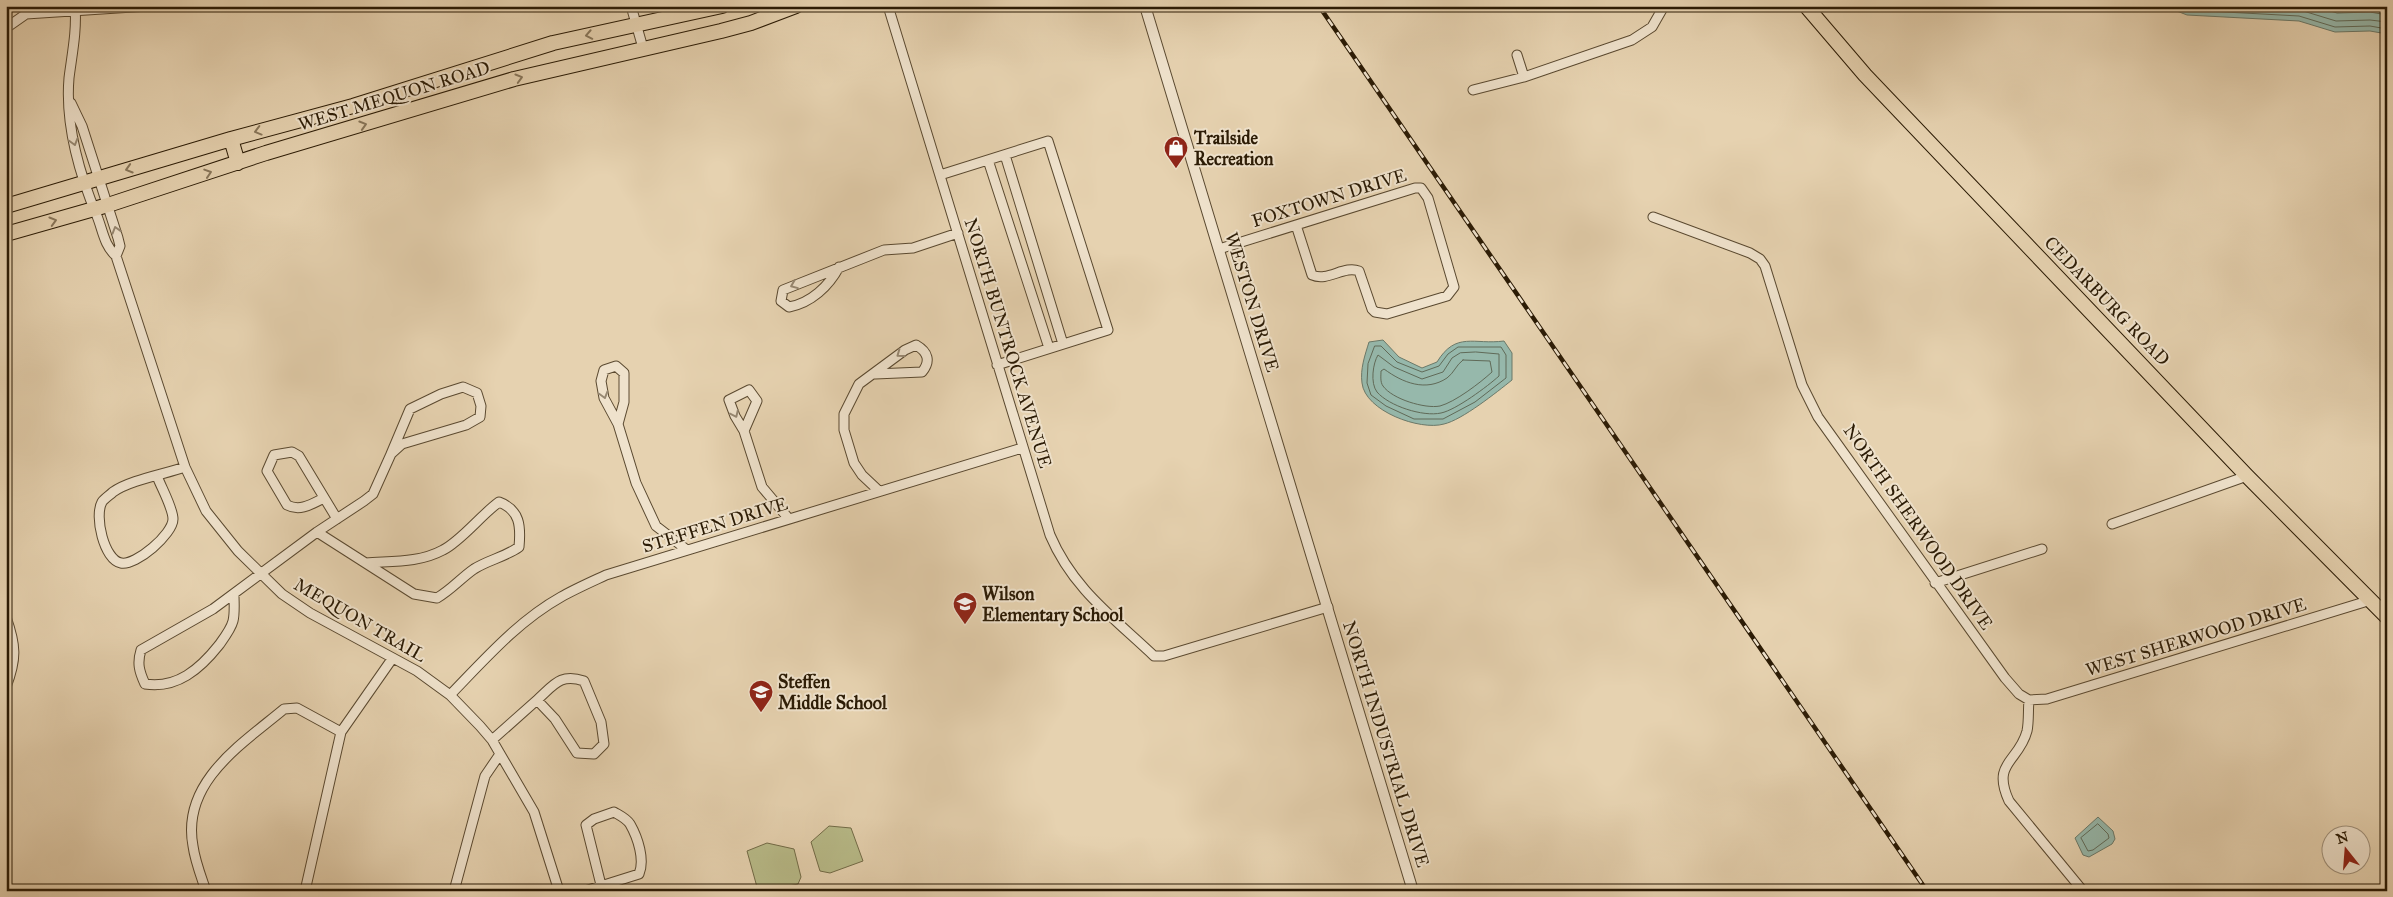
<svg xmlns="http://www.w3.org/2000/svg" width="2393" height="897" viewBox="0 0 2393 897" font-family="'IM FELL Great Primer',serif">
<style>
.green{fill:#b8bb89;stroke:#726b47}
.water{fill:#96b8ab;stroke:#6b7969}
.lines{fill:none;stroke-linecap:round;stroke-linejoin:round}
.shore{stroke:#606a58;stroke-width:1}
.minor-casing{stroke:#5a4930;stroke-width:11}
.tertiary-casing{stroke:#5a4930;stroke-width:12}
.primary-casing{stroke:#2b1b05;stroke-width:16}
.minor{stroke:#efe2cc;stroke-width:9}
.tertiary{stroke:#efe2cc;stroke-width:10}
.primary{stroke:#e6d2b0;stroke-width:14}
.rail-casing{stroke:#2b1b05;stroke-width:4.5}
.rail{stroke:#efe2cc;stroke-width:2.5;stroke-dasharray:8;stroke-linecap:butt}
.oneway{stroke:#88765a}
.oneway2{stroke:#978872}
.labels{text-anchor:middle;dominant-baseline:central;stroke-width:4;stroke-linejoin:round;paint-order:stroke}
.street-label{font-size:18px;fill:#2b1b05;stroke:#efe2cc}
.poi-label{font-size:18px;font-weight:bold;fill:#2b1b05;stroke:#efe2cc;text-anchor:start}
</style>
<rect width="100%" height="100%" fill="#e6d2b0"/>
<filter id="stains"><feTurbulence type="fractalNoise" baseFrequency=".004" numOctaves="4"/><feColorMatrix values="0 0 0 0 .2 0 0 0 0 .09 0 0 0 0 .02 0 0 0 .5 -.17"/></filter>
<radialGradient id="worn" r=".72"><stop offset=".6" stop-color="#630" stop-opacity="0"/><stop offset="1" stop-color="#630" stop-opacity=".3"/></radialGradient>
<!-- green -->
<path class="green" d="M829 826 851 828 863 861 830 873 820 871 811 842Z
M767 843 794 849 801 877 798 884 770 890 757 887 747 851Z"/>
<!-- water -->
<path class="water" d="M2164 6H2387V34L2370 31 2335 32 2299 21 2187 15Z
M1383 340 1399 357 1422 368 1437 362C1456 331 1474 345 1504 341L1512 353V380C1497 392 1462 420 1444 424 1420 431 1365 411 1362 383 1360 369 1365 355 1369 342Z
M2098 817 2113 831 2115 839 2112 844 2089 857 2083 855 2075 838Z"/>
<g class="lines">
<!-- shore -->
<path class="shore" d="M2178 6 2188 10 2299 16 2335 27 2370 26 2387 29
M2222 6 2300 10 2336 21 2370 20 2387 22
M2314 6 2337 13 2370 12 2387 15
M1375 346H1381L1397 362 1422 372 1439 366 1448 354 1458 347H1501L1506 355V378L1475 402 1443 419H1414L1386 406 1371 395 1367 383 1368 364Z
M1476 352 1499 354V376C1488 386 1456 410 1441 413 1423 417 1389 406 1377 392 1370 383 1373 363 1378 355L1394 367 1422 379 1443 372 1452 358 1460 353Z
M1463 360 1490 361 1492 372C1480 383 1455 402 1440 406 1425 409 1392 399 1383 386 1380 382 1381 376 1381 371L1384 369C1403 383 1426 392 1447 378 1454 373 1456 365 1463 360Z
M2098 824 2108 834 2109 838 2093 850 2088 851 2081 838Z"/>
<defs>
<path id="minor" d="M75 6C77 31 72 54 69 78 65 125 79 173 97 216 103 231 104 245 116 256L185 467 206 511 238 551 282 594 310 613 417 671 450 695 480 726 492 740 534 812 559 891
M631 6 643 48
M888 6 1050 535C1073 589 1113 617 1154 656H1164L1328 607
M6 28 26 14 148 6
M1517 55 1524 77
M1473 90 1524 77 1632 40 1652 27 1664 6
M71 103 82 126 118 238 120 246 116 256
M1005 155 1063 344
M988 160 1049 348
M940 175 1048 141 1108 330 997 365
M1653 217 1750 253 1760 259 1765 266 1802 385 1818 417 2005 678 2019 694 2029 700C2028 710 2029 722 2027 731 2019 762 1991 762 2009 801L2083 891
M1219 249 1415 188H1421L1428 198 1454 287 1447 296 1387 314 1375 312 1372 309 1359 271C1344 265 1328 282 1312 275L1296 225
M839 267C829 286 811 303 789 307L781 301 783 290 884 250 913 248 958 233
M875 374 922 372C931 361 928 352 916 345L905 350 859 384 844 414V430L854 463 862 475 879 491
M618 424 624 402V373L616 366 604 370 601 381 604 398 618 424 636 483 656 526 687 550
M744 431 757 401 749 390 729 400 735 416 744 431 762 487 789 519
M157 476C161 487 173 508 173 519 173 534 136 566 121 563 104 560 94 516 102 502 104 499 110 495 113 492 130 480 165 474 185 467
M324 498C312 504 300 512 287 505L267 471 274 455 292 452 299 456 337 519
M2112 524 2247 476
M317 532 414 594 437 598C451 590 461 578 474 569 488 560 505 557 519 547 521 526 520 510 499 502 481 515 461 541 443 550 419 563 392 561 366 563
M1935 583 2042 549
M234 594C234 603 235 613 233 621 231 629 224 638 219 645 200 669 177 689 145 684 139 671 137 663 141 650L213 609 317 532 364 501 373 494 391 454 402 444 466 425 480 417 481 406 477 393 463 387 441 394 410 409 391 454
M6 617C16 645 17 659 6 687
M450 695C484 660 518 621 561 597 575 589 591 582 606 575L1022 448
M2029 700 2047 699 2371 600
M492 740 537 700 555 719 577 753 594 754 604 744 601 722 584 681C560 673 554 685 537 700
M206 891C201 876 195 861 193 846 181 782 242 744 284 709L297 708 341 732
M305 891 341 732 392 659
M454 891 485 776 500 754
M585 891 639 874C645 860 638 838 630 824 626 818 619 815 614 812L594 819 586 825 601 885"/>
<path id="tertiary" d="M1145 6 1413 891"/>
<path id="primary" d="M1806 6 1865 75 2247 476 2387 617
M231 139 238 163
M6 206 231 139 353 106 553 43 722 6
M6 234 108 205 266 153 514 79 721 31 751 23 796 6"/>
</defs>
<!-- minor casing -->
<use href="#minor" class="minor-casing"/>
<!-- tertiary casing -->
<use href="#tertiary" class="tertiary-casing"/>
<!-- primary casing -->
<use href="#primary" class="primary-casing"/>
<!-- minor -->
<use href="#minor" class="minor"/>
<!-- tertiary -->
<use href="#tertiary" class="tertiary"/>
<!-- primary -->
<use href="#primary" class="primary"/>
<defs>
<path id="rail" d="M1319 6 1927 891"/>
</defs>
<!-- rail casing -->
<use href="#rail" class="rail-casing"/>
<!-- rail -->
<use href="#rail" class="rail"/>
</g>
<!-- one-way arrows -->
<defs><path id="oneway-chevron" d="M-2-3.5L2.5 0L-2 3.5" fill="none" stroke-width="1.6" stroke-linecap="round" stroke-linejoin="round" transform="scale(1.25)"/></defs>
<g class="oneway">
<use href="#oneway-chevron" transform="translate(589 35) rotate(169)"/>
<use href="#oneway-chevron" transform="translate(519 78) rotate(-16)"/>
<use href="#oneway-chevron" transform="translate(363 125) rotate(-17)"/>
<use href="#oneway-chevron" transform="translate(258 131) rotate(165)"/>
<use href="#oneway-chevron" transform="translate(129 169) rotate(163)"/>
<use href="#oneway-chevron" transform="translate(208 173) rotate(-18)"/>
<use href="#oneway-chevron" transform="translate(53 221) rotate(-16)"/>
</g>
<g class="oneway2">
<use href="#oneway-chevron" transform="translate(74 142) rotate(74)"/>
<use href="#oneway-chevron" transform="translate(116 230) rotate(-107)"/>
<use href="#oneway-chevron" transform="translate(794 285) rotate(158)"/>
<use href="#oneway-chevron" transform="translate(900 354) rotate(144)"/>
<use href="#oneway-chevron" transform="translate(604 395) rotate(74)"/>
<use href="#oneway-chevron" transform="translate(735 414) rotate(65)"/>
</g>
<!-- icons -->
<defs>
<symbol id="shop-pin" viewBox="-11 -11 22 30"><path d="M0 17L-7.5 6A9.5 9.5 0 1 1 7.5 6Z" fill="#8f2418" stroke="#efe2cc"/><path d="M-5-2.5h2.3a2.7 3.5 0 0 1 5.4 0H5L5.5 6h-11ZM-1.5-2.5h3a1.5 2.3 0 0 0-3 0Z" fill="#fff"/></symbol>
<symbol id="school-pin" viewBox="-11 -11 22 30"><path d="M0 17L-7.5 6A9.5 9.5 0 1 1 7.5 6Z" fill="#8f2418" stroke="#efe2cc"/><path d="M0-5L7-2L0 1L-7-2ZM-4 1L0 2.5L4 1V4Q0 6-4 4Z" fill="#fff"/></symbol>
</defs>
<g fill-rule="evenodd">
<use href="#shop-pin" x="1162" y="134" width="28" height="38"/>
<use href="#school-pin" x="951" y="590" width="28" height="38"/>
<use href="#school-pin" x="747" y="678" width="28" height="38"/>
</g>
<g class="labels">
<!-- street labels -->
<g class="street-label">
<text transform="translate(394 96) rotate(-17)">WEST MEQUON ROAD</text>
<text transform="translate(1329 198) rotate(-17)">FOXTOWN DRIVE</text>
<text transform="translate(2107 301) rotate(46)">CEDARBURG ROAD</text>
<text transform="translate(1252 302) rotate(73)">WESTON DRIVE</text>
<text transform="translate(1008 343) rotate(73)">NORTH BUNTROCK AVENUE</text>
<text transform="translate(715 525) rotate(-17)">STEFFEN DRIVE</text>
<text transform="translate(1918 527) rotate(55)">NORTH SHERWOOD DRIVE</text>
<text transform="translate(360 620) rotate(30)">MEQUON TRAIL</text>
<text transform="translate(2196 637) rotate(-17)">WEST SHERWOOD DRIVE</text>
<text transform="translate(1386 744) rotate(73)">NORTH INDUSTRIAL DRIVE</text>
</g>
<!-- poi labels -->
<g class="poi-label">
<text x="1194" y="138">Trailside<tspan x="1194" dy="21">Recreation</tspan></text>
<text x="982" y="594">Wilson<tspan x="982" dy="21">Elementary School</tspan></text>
<text x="778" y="682">Steffen<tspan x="778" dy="21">Middle School</tspan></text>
</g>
</g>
<!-- margin -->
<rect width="2393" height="897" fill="none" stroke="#e6d2b0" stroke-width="25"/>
<rect x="8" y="8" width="2378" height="882" fill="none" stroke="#2b1b05" stroke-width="2.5"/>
<rect x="12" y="12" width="2368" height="872" fill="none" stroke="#2b1b05"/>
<!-- north arrow -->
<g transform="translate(2346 850) rotate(343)"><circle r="24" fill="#efe2cc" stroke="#a1927c"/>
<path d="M0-4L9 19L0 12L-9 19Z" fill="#8f2418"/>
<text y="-8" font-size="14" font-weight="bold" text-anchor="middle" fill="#2b1b05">N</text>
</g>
<rect width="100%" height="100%" filter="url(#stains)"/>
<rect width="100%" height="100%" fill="url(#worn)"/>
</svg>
